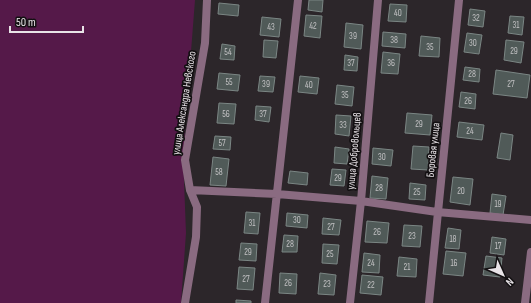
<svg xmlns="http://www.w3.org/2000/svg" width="531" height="303" viewBox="0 0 531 303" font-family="'Sofia Sans Condensed',sans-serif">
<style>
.green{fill:#551949}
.building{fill:#505a58;stroke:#7b8684}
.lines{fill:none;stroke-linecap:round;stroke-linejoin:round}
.street{stroke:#8a6b81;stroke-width:8}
.labels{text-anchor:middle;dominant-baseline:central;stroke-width:3.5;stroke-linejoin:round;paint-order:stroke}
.number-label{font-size:9px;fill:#c2c1c3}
.street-label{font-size:11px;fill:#e8e3e7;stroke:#131012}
</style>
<rect width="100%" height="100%" fill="#2c262a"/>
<!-- green -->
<path class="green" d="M0 0H195L183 155 186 233 181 303H0Z"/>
<!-- building -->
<path class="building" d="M309 0H323L322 12 308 10Z
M219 3 239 5 238 16 218 14Z
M390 4 407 5 406 22 388 21Z
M470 9 485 11 483 27 468 25Z
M306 15 322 16 320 38 304 36Z
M510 16 524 17 522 35 508 33Z
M262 17 281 19 279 37 260 35Z
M346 23 363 25 361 49 344 47Z
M383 32 406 34 405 48 382 46Z
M467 33 482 35 479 54 464 52Z
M421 36 440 38 439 57 419 56Z
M264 40 278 41 276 58 263 57Z
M506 40 524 42 521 63 504 60Z
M222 44 235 46 234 60 220 59Z
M383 52 400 54 398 74 381 73Z
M345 55 358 57 357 71 344 70Z
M465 67 480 69 479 82 463 80Z
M496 70 530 75 527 98 493 94Z
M219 73 240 75 238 91 217 89Z
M260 76 275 77 273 92 258 91Z
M300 76 319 78 317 94 298 92Z
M337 85 354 87 352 106 335 104Z
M461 92 476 94 475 109 459 107Z
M219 103 236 104 234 124 217 123Z
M256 106 271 107 269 122 255 120Z
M407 113 432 115 430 135 405 133Z
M336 115 351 116 349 136 335 134Z
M459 122 484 125 482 140 457 137Z
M501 133 513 135 510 160 497 158Z
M215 136 231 137 230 150 213 149Z
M413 146 429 147 428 170 411 169Z
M335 147 349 149 347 164 334 163Z
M373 148 393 150 391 166 372 164Z
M213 157 229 159 226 186 210 185Z
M332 169 346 170 344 186 330 185Z
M290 171 308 173 307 185 288 183Z
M372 176 388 178 386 199 370 198Z
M453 177 473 179 470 205 450 202Z
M410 183 426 185 425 200 409 199Z
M492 194 506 196 503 215 490 213Z
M246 212 260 213 258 234 244 233Z
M287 213 308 215 307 228 286 226Z
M323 218 341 220 339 235 322 234Z
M367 221 389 223 387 243 365 242Z
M404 225 422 226 420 247 402 246Z
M448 228 461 230 459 249 445 248Z
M284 235 298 236 297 252H282Z
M492 237 506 239 504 255 490 253Z
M241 243 257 244 256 261 239 260Z
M323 244 339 245 337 264 322 263Z
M446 251 466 253 463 276 443 274Z
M364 253 380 255 379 273 362 272Z
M486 256 502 258 500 277 483 275Z
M399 257 417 259 416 277 397 276Z
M239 267 255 268 253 290 237 289Z
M280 273 297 274 296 294 279 293Z
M320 273 336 275 334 295 318 294Z
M362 275 383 277 381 295 360 293Z
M236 300 251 301V303H236Z"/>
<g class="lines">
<!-- street -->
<path class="street" d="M190 190 277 194 361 201 437 212 531 220
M185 303 196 237 197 207 190 190 185 160 205 43 207 0
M265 303 298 0
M350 303 361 201 378 0
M429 303 459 0
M525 303 531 252"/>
</g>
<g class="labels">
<!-- number labels -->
<g class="number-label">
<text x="398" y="13">40</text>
<text x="476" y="18">32</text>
<text x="516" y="25">31</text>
<text x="313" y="26">42</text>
<text x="271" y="27">43</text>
<text x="353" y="36">39</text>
<text x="394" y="40">38</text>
<text x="473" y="43">30</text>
<text x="430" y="47">35</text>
<text x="514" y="51">29</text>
<text x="228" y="52">54</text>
<text x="351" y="63">37</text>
<text x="391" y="63">36</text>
<text x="472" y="74">28</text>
<text x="229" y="82">55</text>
<text x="266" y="84">39</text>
<text x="511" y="84">27</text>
<text x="309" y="85">40</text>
<text x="345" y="95">35</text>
<text x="468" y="101">26</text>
<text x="226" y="114">56</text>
<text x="263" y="114">37</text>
<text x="419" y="124">29</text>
<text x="343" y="125">33</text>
<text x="470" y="131">24</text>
<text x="222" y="143">57</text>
<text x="382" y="157">30</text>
<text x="219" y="172">58</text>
<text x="338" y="178">29</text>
<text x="379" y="188">28</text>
<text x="461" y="191">20</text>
<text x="417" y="192">25</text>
<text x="498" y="204">19</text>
<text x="297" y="220">30</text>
<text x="252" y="223">31</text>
<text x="331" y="227">27</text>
<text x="377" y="232">26</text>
<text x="412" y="236">23</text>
<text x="453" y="239">18</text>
<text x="290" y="244">28</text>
<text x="498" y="246">17</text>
<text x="248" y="252">29</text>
<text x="330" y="254">25</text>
<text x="371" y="263">24</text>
<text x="454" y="263">16</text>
<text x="407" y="267">21</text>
<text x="246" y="279">27</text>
<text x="288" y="283">26</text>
<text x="327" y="284">23</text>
<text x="371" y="285">22</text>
</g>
<!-- street labels -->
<g class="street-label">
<text transform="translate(184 103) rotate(-81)">улица Александра Невского</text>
<text transform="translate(433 150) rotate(-84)">Боровая улица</text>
<text transform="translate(354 151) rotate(-85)">улица Добровольцев</text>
</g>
</g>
<!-- north arrow -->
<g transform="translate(503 275) rotate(135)" stroke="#131012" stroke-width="3" paint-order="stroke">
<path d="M0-3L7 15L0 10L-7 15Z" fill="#e8e3e7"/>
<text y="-6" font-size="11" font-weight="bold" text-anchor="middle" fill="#e8e3e7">N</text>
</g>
<!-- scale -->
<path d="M10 26v6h73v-6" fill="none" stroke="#e8e3e7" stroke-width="2"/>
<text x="16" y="26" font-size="12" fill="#e8e3e7" stroke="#131012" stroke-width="3" paint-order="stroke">50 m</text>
</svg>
